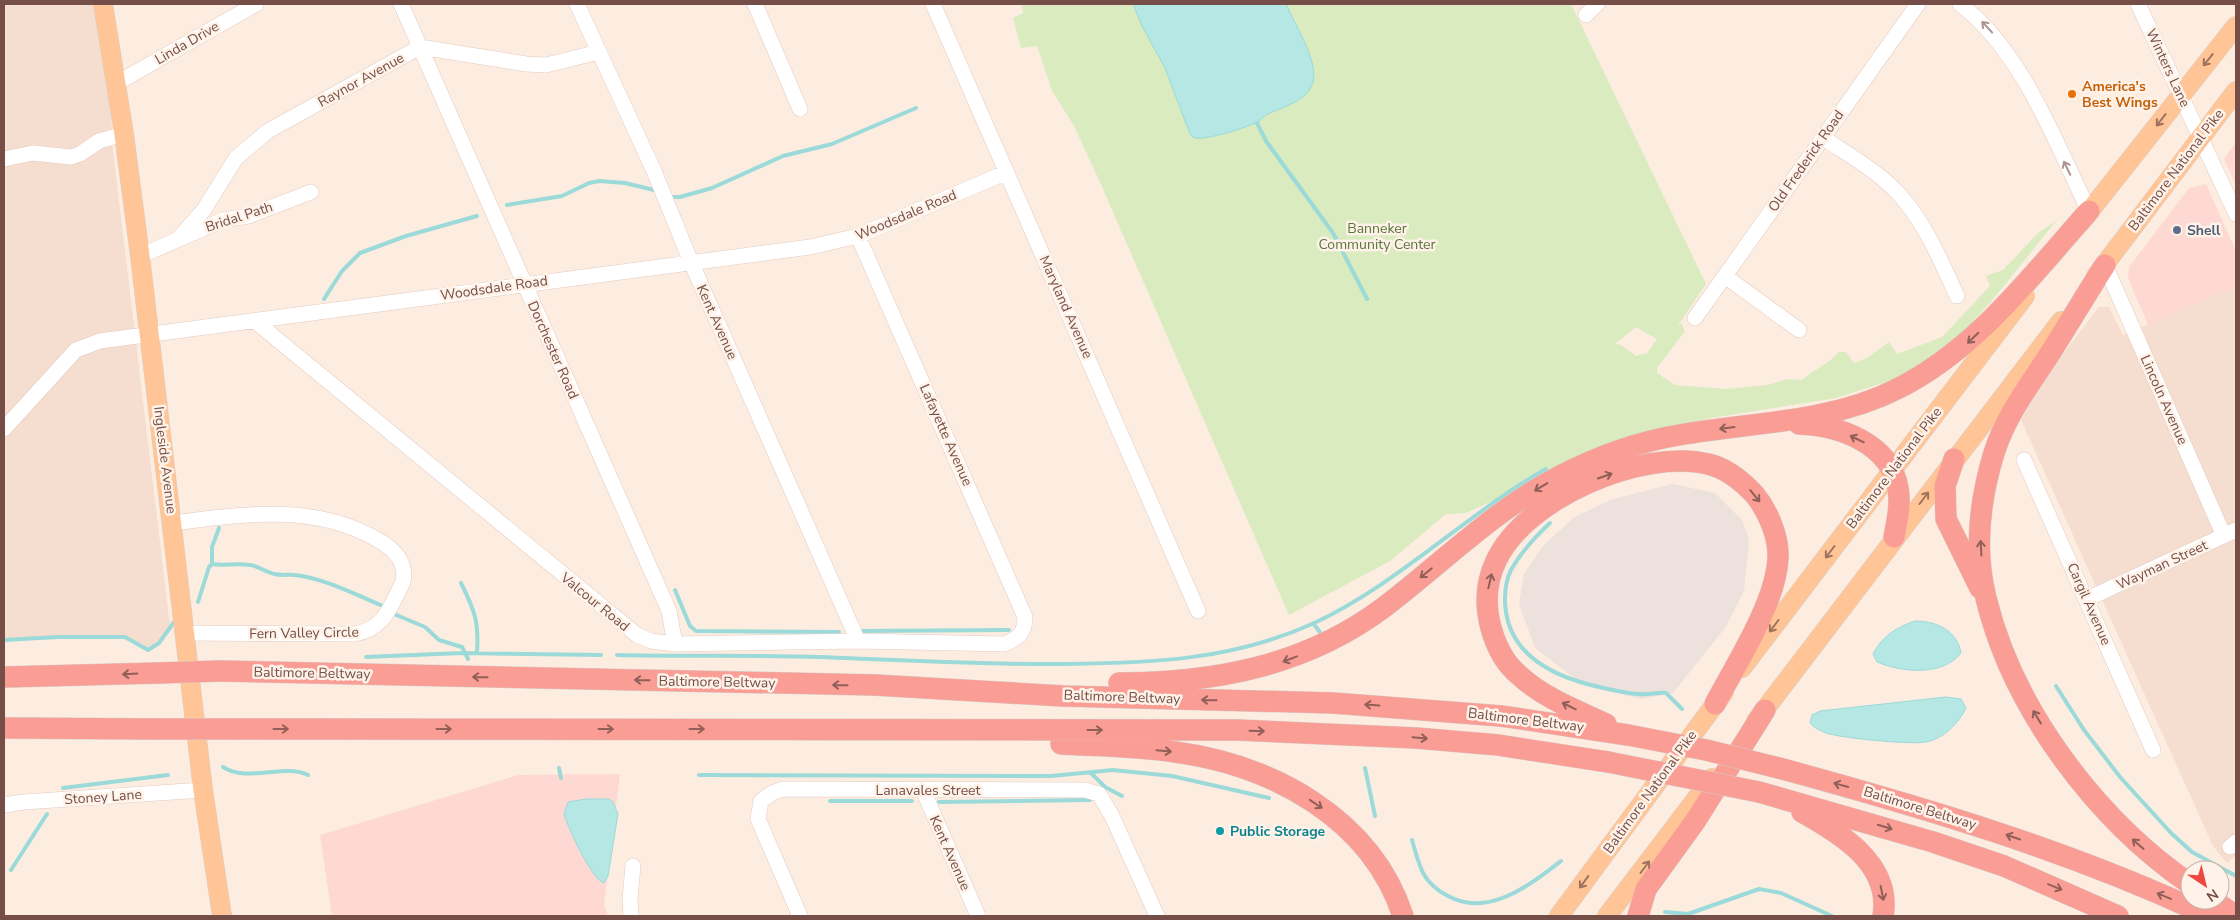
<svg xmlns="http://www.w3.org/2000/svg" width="2240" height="920" viewBox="0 0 2240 920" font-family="'Nunito Sans',sans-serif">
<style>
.residential{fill:#f5ddcf}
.commercial{fill:#fed9d4}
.industrial{fill:#ece1dd}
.green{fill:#d9ebbf;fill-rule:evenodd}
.water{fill:#b5e7e5;stroke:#9bdad8}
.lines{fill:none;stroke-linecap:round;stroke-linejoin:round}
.stream{stroke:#9bdad8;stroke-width:4}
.minor-casing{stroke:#e4cac0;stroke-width:16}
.major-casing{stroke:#d8cecb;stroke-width:20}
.highway-casing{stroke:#d8cecb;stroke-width:22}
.minor{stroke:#fff;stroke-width:15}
.major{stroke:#ffc596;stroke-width:19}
.highway{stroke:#fa9d95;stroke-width:21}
.highway-bridge-casing{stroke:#d8cecb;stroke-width:22;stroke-linecap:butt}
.highway-bridge{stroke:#fa9d95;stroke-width:21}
.oneway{stroke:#ac9591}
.oneway2{stroke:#9e725f}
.oneway3{stroke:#905f57}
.food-dot{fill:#e8710a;stroke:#fff2e8;stroke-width:2}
.service-dot{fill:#5c6f8a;stroke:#fff2e8;stroke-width:2}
.culture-dot{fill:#0f9aa8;stroke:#fff2e8;stroke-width:2}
.labels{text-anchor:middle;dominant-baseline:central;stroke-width:5;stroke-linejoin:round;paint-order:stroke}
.street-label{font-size:14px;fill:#754f47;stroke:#fff2e8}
.food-label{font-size:14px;font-weight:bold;fill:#c56008;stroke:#fff2e8;text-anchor:start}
.park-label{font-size:14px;fill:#58763c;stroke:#fff2e8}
.service-label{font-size:14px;font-weight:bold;fill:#4e5e75;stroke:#fff2e8;text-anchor:start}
.culture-label{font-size:14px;font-weight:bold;fill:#0d838f;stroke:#fff2e8;text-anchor:start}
</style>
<rect width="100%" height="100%" fill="#fdede1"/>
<!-- residential -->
<path class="residential" d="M4 4H92L100 32 110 96 113 151 170 626 159 643 148 650 125 637H58L4 640Z
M2236 287V855L2227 863 2213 846 2021 420 2046 376 2099 307H2109L2123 335Z"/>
<!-- commercial -->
<path class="commercial" d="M2236 142V185L2224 159Z
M2206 184 2236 251V287L2148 325 2128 278 2129 267 2189 188Z
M620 774 604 906 608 916H332L320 835 518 775Z"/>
<!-- industrial -->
<path class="industrial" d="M1672 484 1715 493 1742 520 1749 540 1744 591 1725 628 1673 693 1642 699 1585 686 1535 648 1519 604 1524 574 1543 546 1574 517 1613 499Z"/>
<!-- green -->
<path class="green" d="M1025 4H1571L1706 284 1677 327 1681 323 1685 331 1657 368V373L1675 385 1726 389 1767 385 1788 379 1802 380C1816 368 1826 366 1839 352H1846L1854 363 1867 358 1889 342 1897 354 1942 337 1990 286 1986 276 2003 270 2039 232 2056 221 1995 297 1958 338 1911 374 1836 398 1711 418 1632 436 1466 513 1446 514 1390 561 1289 615 1099 180 1074 126 1052 91 1037 46 1021 48 1013 18 1023 13 1022 5ZM1636 327 1657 339 1647 353 1636 356 1621 345 1615 344Z"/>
<!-- water -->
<path class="water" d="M1133 4H1286C1294 23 1319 62 1313 82 1307 102 1284 106 1268 114 1263 116 1260 122 1256 123 1241 129 1208 140 1194 138L1190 134 1165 68 1142 26Z
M1915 621C1936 621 1957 630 1961 653 1942 677 1901 672 1877 662L1873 654C1882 636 1897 627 1915 621Z
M1946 697 1961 699 1966 708C1959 723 1943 739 1926 742 1912 745 1840 738 1826 733 1819 730 1814 728 1810 723L1812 715 1820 711Z
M586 799H609L613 802 618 814 608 876 604 883C592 880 568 828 564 814L568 802Z"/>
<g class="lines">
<!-- stream -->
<path class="stream" d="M1257 123 1266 141 1333 233 1367 299
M670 197H680L712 188 783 156 832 144 916 108
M507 205 562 196 589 183 599 181 625 183 654 190
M324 299 342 271 360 253 406 236 477 216
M1550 523C1535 537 1521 552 1511 570 1507 578 1505 590 1505 599 1505 644 1537 668 1577 681 1590 685 1626 694 1640 694 1649 695 1658 692 1666 693L1682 709
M212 564C225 566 236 563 250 565 259 566 267 573 275 574 282 576 289 574 295 575 326 579 354 594 383 606
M461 583C475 611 479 622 477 653
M675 590 690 626 696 631 839 632
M198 602 209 567 212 564V547L219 528
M394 614 425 627 439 640 462 647 468 659
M1313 623 1322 635
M859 631 1009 630
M4 640 58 637H125L148 650 159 643 174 622
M617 655C693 657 769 654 844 658 918 661 992 665 1066 664 1152 663 1232 660 1312 624 1397 585 1465 515 1546 469
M366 657 462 653 601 655
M2056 686 2084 730 2120 777 2171 833 2192 852 2236 876
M223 767C247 783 285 763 308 775
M559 768 561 778
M1365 768 1375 816
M1092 774 1105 787 1122 796
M699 775 1051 776 1113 770 1172 776 1269 798
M63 788 168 775
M830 801H912
M939 802 1090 800
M1412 840C1415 851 1418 862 1423 873 1428 882 1438 891 1448 896 1488 918 1530 885 1561 861
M11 870 47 814
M1665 912 1688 914 1759 889 1781 893 1832 916"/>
<defs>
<path id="minor" d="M401 4 669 611 675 644
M577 4 654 171 691 262 858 641
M755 4 800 109
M933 4 1198 611
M1960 4C2023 52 2055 142 2089 211
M2138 4 2236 214
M1586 15 1597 4
M117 83 256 4
M1822 137C1847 154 1876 170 1897 192 1925 222 1940 259 1957 296
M4 159 33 153 71 157 80 154 99 141 124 134
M177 240 203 211 236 158 268 131 420 47 526 64 546 65 599 52
M140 256 223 220 248 216 311 192
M2105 265 2224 536
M1726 277 1799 330
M1695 318 1918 4
M256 322 637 635 651 641 675 644 858 641 1004 644C1018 639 1025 633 1025 617L858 236
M4 429 76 350 100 341 810 247 858 236 1007 172
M2024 460 2153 750
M173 523C242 514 315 503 378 540 394 549 407 561 403 582 390 607 385 629 354 634L185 633
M2087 599 2236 530
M923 790 978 916
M4 805 24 802 203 790
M2230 847 2236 842
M631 916 630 899 633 866
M800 916 758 819 761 801 772 793 783 789 1085 790 1099 794 1112 816 1157 916"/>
<path id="major" d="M103 4 124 134 140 256 203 790 222 916
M2081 222 2236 26
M2096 276 2236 91
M1742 668 2025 296
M1756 721 2061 321
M1559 916 1724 692
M1607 916 1712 778"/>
<path id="highway" d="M2105 265C2085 296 2067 327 2047 358 2027 388 2005 418 1994 453 1980 499 1974 551 1986 598 2013 710 2097 820 2190 884
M1799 424C1838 425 1890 443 1898 488 1901 504 1897 521 1894 537
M1954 459 1945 486 1946 519 1980 588
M220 671 875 685 1063 696 1333 703 1501 716 1628 735
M4 677 159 673
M1119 683C1214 683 1305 666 1383 608 1441 564 1493 511 1558 477 1596 457 1637 442 1679 435 1752 422 1830 423 1897 389 1977 349 2031 276 2089 211
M1606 724C1576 710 1544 698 1520 676 1505 664 1496 646 1491 628 1485 606 1486 582 1496 561 1525 498 1642 448 1708 464 1726 468 1743 482 1755 495 1768 511 1779 537 1778 558 1776 603 1736 664 1715 704
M4 728 156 729
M233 729 1238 730 1416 738 1498 745 1608 762
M1061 744C1099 746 1137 746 1175 752 1272 765 1371 818 1403 916
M1779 768C1926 808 2071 851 2209 916
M1759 792 1933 842 2004 866 2118 916
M1802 812C1840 833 1892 864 1883 916
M2213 900 2236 916
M1638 916 1646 889 1696 820 1765 710"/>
</defs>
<!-- minor casing -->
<use href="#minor" class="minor-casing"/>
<!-- major casing -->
<use href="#major" class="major-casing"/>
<!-- highway casing -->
<use href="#highway" class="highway-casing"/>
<!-- minor -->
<use href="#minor" class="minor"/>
<!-- major -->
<use href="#major" class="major"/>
<!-- highway -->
<use href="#highway" class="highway"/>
<defs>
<path id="highway-bridge" d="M159 673 220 671
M156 729H233
M1628 735 1706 750 1779 768
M1608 762 1759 792"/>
</defs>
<!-- highway-bridge casing -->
<use href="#highway-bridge" class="highway-bridge-casing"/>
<!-- highway-bridge -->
<use href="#highway-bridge" class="highway-bridge"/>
</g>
<!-- one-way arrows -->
<defs><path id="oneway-shaft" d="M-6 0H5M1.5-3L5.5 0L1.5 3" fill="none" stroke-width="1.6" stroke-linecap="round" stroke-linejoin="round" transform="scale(1.25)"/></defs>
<g class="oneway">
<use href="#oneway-shaft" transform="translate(1987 27) rotate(-133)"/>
<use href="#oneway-shaft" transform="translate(2067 168) rotate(-116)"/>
</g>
<g class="oneway2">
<use href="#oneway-shaft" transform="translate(2208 60) rotate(129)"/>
<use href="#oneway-shaft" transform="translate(2161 120) rotate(128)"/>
<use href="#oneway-shaft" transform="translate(1924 498) rotate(-53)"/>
<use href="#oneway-shaft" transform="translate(1830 552) rotate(127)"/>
<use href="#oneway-shaft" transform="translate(1774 626) rotate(127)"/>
<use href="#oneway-shaft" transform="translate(1645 867) rotate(-53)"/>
<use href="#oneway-shaft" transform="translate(1584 882) rotate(126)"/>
</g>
<g class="oneway3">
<use href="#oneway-shaft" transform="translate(1973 338) rotate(136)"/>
<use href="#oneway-shaft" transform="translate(1727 428) rotate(173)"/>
<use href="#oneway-shaft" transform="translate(1857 439) rotate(-154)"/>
<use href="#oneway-shaft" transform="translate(1605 476) rotate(-19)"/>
<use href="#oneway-shaft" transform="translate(1541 487) rotate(149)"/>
<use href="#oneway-shaft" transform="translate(1755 496) rotate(51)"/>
<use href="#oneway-shaft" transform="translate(1981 548) rotate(-93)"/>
<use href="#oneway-shaft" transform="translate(1426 573) rotate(141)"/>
<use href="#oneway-shaft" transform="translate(1490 581) rotate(-77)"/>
<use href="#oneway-shaft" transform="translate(1290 659) rotate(159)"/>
<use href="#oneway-shaft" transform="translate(130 674) rotate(177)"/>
<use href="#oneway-shaft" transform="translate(480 677) rotate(-179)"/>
<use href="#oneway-shaft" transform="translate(642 680) rotate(-179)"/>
<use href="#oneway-shaft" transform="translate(840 685) rotate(-179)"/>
<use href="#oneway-shaft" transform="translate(1209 700) rotate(-179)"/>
<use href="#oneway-shaft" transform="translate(1372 705) rotate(-176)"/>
<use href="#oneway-shaft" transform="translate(1569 706) rotate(-154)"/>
<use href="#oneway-shaft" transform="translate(2037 717) rotate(-121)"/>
<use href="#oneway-shaft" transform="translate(281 729)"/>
<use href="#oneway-shaft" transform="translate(444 729)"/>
<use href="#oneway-shaft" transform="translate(606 729)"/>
<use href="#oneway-shaft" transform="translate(697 729)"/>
<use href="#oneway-shaft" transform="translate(1095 730)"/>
<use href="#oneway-shaft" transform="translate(1257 731) rotate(2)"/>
<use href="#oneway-shaft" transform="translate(1420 738) rotate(5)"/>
<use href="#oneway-shaft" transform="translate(1164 751) rotate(5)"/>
<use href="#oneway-shaft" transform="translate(1841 785) rotate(-165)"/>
<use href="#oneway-shaft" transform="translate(1316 804) rotate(34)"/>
<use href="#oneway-shaft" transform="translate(1885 827) rotate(17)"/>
<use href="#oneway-shaft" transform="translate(2013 837) rotate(-161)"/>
<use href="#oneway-shaft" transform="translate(2138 844) rotate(-139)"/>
<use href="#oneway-shaft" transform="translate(2055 887) rotate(22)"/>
<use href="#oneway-shaft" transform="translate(1882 893) rotate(79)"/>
<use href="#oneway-shaft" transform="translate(2164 896) rotate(-158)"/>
</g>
<!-- markers -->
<circle class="food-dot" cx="2072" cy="94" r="5"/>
<circle class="service-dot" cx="2177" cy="230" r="5"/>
<circle class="culture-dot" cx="1220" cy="831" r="5"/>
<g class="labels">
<!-- street labels -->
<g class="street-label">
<text transform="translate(187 43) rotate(-30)">Linda Drive</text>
<text transform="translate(2168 68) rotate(65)">Winters Lane</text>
<text transform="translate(361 80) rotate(-29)">Raynor Avenue</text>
<text transform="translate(1806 161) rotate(-55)">Old Frederick Road</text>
<text transform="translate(2176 170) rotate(-53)">Baltimore National Pike</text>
<text transform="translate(906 215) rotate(-23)">Woodsdale Road</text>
<text transform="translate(239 217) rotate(-18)">Bridal Path</text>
<text transform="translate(494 288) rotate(-8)">Woodsdale Road</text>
<text transform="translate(1066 307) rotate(66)">Maryland Avenue</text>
<text transform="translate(717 322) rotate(66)">Kent Avenue</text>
<text transform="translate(553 350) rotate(66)">Dorchester Road</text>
<text transform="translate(2164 400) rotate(66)">Lincoln Avenue</text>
<text transform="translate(946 435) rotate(66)">Lafayette Avenue</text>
<text transform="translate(165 460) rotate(83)">Ingleside Avenue</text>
<text transform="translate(1894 468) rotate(-53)">Baltimore National Pike</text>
<text transform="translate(2162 565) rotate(-25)">Wayman Street</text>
<text transform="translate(595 602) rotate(39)">Valcour Road</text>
<text transform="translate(2089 604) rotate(66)">Cargil Avenue</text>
<text transform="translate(304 633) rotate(-1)">Fern Valley Circle</text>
<text transform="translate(312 673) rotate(1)">Baltimore Beltway</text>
<text transform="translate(717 682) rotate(1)">Baltimore Beltway</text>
<text transform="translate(1122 697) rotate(2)">Baltimore Beltway</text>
<text transform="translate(1526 720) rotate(7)">Baltimore Beltway</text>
<text x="928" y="790">Lanavales Street</text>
<text transform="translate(1650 792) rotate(-54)">Baltimore National Pike</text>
<text transform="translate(103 797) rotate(-4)">Stoney Lane</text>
<text transform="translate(1920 808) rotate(17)">Baltimore Beltway</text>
<text transform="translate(950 853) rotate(66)">Kent Avenue</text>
</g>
<!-- food labels -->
<g class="food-label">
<text x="2082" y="86">America's<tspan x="2082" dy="16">Best Wings</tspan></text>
</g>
<!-- park labels -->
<g class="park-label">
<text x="1377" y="228">Banneker<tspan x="1377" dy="16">Community Center</tspan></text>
</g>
<!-- service labels -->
<g class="service-label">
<text x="2187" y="230">Shell</text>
</g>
<!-- culture labels -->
<g class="culture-label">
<text x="1230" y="831">Public Storage</text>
</g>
</g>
<!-- border -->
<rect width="2240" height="920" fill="none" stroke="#754f47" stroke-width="10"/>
<!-- north arrow -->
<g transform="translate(2205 885) rotate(145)"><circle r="24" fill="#fff2e8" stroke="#c8b1a8"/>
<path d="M0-4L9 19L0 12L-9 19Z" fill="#ed4840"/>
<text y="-8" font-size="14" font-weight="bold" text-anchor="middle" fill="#754f47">N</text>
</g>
</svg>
